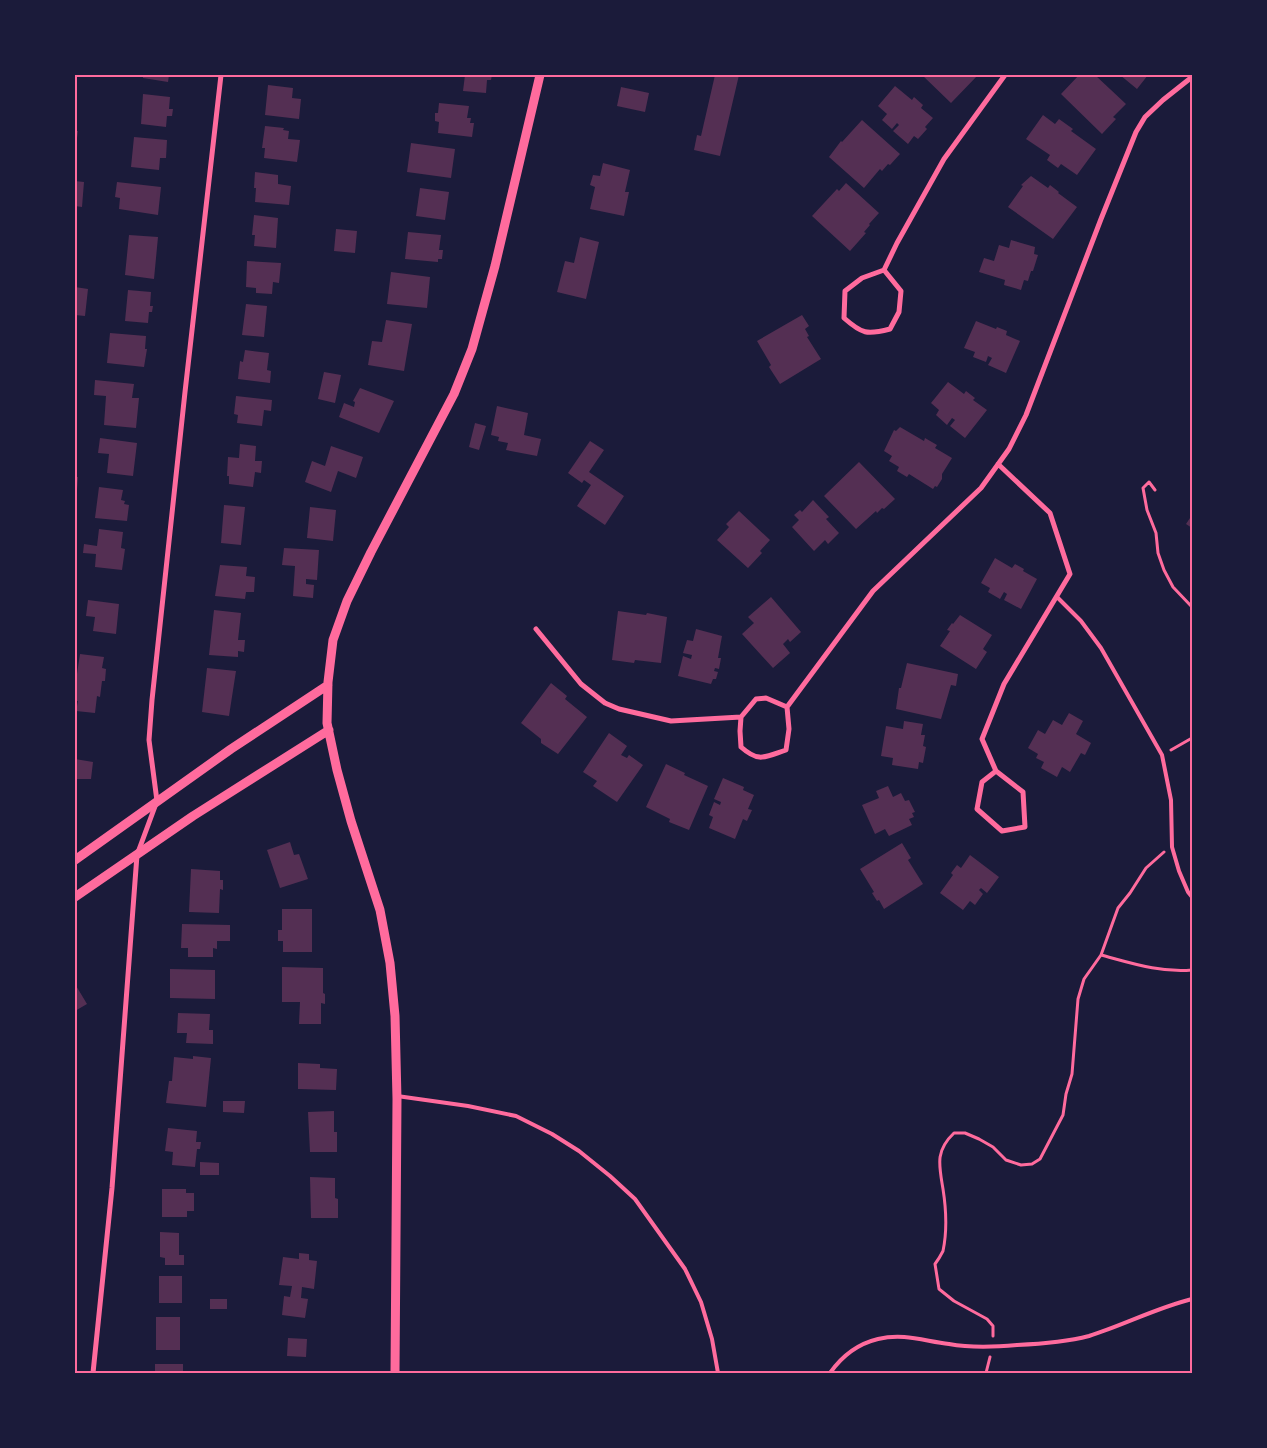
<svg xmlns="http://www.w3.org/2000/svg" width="1267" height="1448" viewBox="0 0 1267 1448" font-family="'Fira Sans Condensed',sans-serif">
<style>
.building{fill:#542f53}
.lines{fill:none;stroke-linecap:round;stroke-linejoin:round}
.path{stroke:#ff6b9d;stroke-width:3}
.service{stroke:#ff6b9d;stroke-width:4}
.minor{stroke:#ff6b9d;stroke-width:5}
.tertiary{stroke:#ff6b9d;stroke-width:9}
.neatline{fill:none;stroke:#ff6b9d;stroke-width:2}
</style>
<rect width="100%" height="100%" fill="#1b1b3a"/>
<!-- building -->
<path class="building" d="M143 75H169L168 82 143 78Z
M465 75H492L491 80H487L486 93 463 91Z
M715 75H739L720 156 694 150 697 135 701 136Z
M922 75H978L951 103Z
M1079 75H1095L1126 104 1113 117 1116 119 1102 134 1061 94Z
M1120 75H1148L1137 89Z
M268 85 293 88 292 98 301 99 299 119 265 115Z
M895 86 912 100 914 97 923 105 921 108 933 118 925 127 927 129 918 139 914 136 908 144 893 131 899 125 897 123 892 129 882 120 887 114 878 106Z
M621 87 649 93 645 112 617 106Z
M143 94 170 97 169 109H173L172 116H167L166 127 141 124Z
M439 103 469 106 467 118H471L470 123H474L472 137 438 133 439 122 435 121V113H438Z
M1043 115 1055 124 1059 119 1073 129 1071 131 1096 149 1077 175 1061 164 1058 168 1047 160 1050 155 1026 139Z
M862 120 900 154 890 165 888 164 882 171 880 169 864 188 829 157 841 141 842 142Z
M265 126 284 128 283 130 289 131 288 139 300 140 297 162 264 158 265 148H262Z
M75 131H78L76 145H75Z
M134 137 167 140 166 158H160L159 170 131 167Z
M411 143 455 149 451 178 407 172Z
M603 163 630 170 625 192H629L624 216 590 209 595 187 590 185 593 175 600 176Z
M255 172 278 175V184L291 186 289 205 255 202 256 188H254Z
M1031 176 1048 188 1050 185 1059 192 1058 193 1077 207 1053 239 1008 207 1023 186 1021 185Z
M75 181 84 182 82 207 75 206Z
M117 182 161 187 158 215 119 209 120 198 115 197Z
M846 183 879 213 869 224 870 225 864 232 866 233 850 251 812 216 837 189 839 191Z
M420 188 449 192 445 220 416 216Z
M254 215 278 218 276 248 254 246 255 235H252Z
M336 229 357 231 355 253 334 251Z
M408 232 441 235 439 250H443L442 259H438V262L405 259Z
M129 235 158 237 154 279 125 275Z
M580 237 599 242 586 299 557 292 565 261 574 263Z
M1011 240 1035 247 1034 254 1038 255 1033 271H1031L1028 281 1024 280 1021 290 1004 285 1005 280 979 272 984 258 994 261 999 245 1009 248Z
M247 261 281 263 279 283 273 282 272 294 256 293V288L246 287Z
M391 272 430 277 427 308 387 304Z
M75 287 88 289 85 316 75 315Z
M128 290 151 292 150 306H153L152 312H149L148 323 125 321Z
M246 304 267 306 264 337 242 335Z
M802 315 809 326 805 329 809 336 807 337 821 359 780 384 769 367 771 365 757 341Z
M386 320 412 324 404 371 368 365 372 341 382 342Z
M976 321 996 329 997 327 1007 331 1006 335 1020 341 1006 373 988 365 992 358 988 356 986 362 973 357 975 352 964 348Z
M110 333 146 336 145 349H147L144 367 107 363Z
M245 350 269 353 267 370 271 371 270 383 238 379 240 361 243 362Z
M324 372 341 375 335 403 318 399Z
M95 380 134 384 132 398H139L136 428 104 425 106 396 94 395Z
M948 382 964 394 966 391 975 398 973 400 987 410 965 438 950 426 955 420 952 418 947 425 936 415 939 410 931 403Z
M360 388 394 401 379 433 339 417 344 403 354 407 355 402 353 401Z
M236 396 272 400 271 411 264 410 262 426 237 423 238 415 234 414Z
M497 406 528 413 524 435 541 439 537 456 506 450 508 443 498 441 499 437 491 435Z
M475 423 486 426 479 450 469 447Z
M900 427 924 441 925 438 937 445 935 448 952 458 942 474V479L937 487 935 486 933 489 909 474 907 477 897 471 899 467 889 461 892 456 884 451 894 430 896 431Z
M100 438 137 443 133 476 107 473 109 454 98 453Z
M590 441 604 450 589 472 624 496 605 525 577 506 591 485 584 480 582 483 568 473Z
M240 444 256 446 255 461H262L261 473 255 472 253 487 229 484V476H227L228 457 239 458Z
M331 446 363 457 356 478 338 471 331 492 305 482 312 461 325 466Z
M859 462 895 499 884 509 882 508 877 513 876 511 856 529 824 496Z
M75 477H78L77 490H75Z
M99 487 123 490 121 500 125 501 124 504 129 505 127 521 95 518Z
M813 500 829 517 826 519 839 533 828 544 825 540 814 551 792 527 799 520 794 515 800 510 802 512Z
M224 505 245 507 241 545 221 543Z
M310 507 336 510 333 541 307 538Z
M739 511 770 540 760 551 762 553 748 568 717 540 729 527 726 524Z
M1192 515V528L1186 524Z
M99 529 123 532 121 548 125 549 122 570 95 567 96 554 83 553 84 544 97 546Z
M284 548 319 550 317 580 306 579V584L314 585 313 598 293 596 295 566 282 565Z
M995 558 1012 568 1015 564 1024 569 1023 571 1037 579 1021 609 1004 600 1007 594 1004 592 1000 599 988 592 990 588 981 583Z
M220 565 247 567 246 576 255 577 254 592H246L245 599 215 596Z
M771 597 801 632 790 642 788 639 783 644 790 653 773 668 742 634 754 623 748 617Z
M88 600 119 604 116 634 93 631 95 617 86 616Z
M214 610 241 613 238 640H245L244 652 238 651V657L209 655Z
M618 611 646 615 647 613 667 617 661 663 635 660 634 663 612 660Z
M960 615 992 635 983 649 987 652 976 669 940 646 950 631 947 630 952 623 953 624Z
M696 629 722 636 718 658H721L719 669 715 668 714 671 718 672 716 679H713L711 684 678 676 683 656 691 659 692 655 683 653 687 640 693 641Z
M80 654 104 657 102 668 106 669 105 681H102L100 697 97 696 95 713 76 711 78 701H75V687Z
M907 663 958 674 956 686 951 685 941 719 896 709 899 688H901Z
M207 668 236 671 229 716 202 712Z
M551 683 567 696 565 699 587 717 558 754 541 743V739L521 723Z
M1069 713 1083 721 1076 734 1091 743 1085 755 1081 753 1070 772 1062 767 1057 777 1041 768 1044 762 1036 758 1038 754 1028 748 1038 730 1045 734 1053 720 1062 725Z
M904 721 923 724 921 735H925L923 746 926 747 923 763 919 762 918 769 892 765 893 758 881 756 886 726 903 729Z
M609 733 627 746 621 755 627 758 629 755 643 765 617 802 593 786 597 781 583 772Z
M75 759 93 762 91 779H75Z
M666 764 685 773 684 775 708 786 689 830 669 822 670 819 646 807Z
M723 778 744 787 743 790 754 795 748 809 752 810 747 821 743 819 735 839 709 828 713 817 709 815 714 802 720 805 721 802 714 799Z
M888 786 893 797 901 793 905 801 909 800 915 812 912 813 914 817 909 819 912 825 889 836 885 829 875 834 862 805 879 798 876 791Z
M290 842 294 855 299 854 308 879 280 888 267 850Z
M902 843 911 858 908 860 923 884 884 909 879 900 877 901 872 893 874 892 860 869Z
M970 855 999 877 987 893 981 888 979 890 983 894 975 905 970 901 963 910 940 893 953 875 951 873 957 865 961 868Z
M191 869 220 871V880H223V890L220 889 219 913 189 912Z
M282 909H312V952H283V941H278V930H282Z
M182 924 230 925V941H217V949L213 948V957H188V948H181Z
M282 967 323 968V993L325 994V1004L321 1003V1024H299L300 1002H282Z
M170 969 215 970V999L170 998Z
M75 984 87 1004 75 1011Z
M178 1013 210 1014 209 1030H213V1044L186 1043 187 1033H177Z
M193 1056 211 1058 206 1107 166 1103 169 1081H172L174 1057 193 1059Z
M298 1063 320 1064V1068L337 1069 336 1090 298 1089Z
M223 1101H245L244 1113 223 1112Z
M334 1111V1132H337V1152H310L308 1112Z
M168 1128 197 1131 196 1142H201L200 1149H197L195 1167 172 1165 173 1152 165 1151Z
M200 1162 219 1163V1175H200Z
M310 1177 335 1178V1198L338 1199V1218H311Z
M162 1189H186V1193H194V1211H187V1217H162Z
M160 1232 179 1233V1255H184V1265H165V1258L160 1257Z
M299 1253 309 1254V1260L317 1261 314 1289 302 1287 301 1298 308 1299 305 1318 282 1315 284 1296 290 1297 292 1286 279 1285 283 1257 299 1259Z
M159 1276H182V1303H159Z
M210 1299H227V1309H210Z
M156 1317H180V1350H156Z
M288 1338 307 1339 306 1357 287 1356Z
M155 1364H183V1373H155Z"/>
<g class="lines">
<!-- path -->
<path class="path" d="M1155 490 1149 482 1143 488 1147 510 1156 533 1158 553 1164 570 1173 587 1192 607
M1171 750 1192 738
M1101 955C1131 963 1161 973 1192 970
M993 1336V1326L987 1319 954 1301 939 1289 935 1264C938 1260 941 1255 943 1251 947 1232 946 1208 943 1189 939 1165 935 1151 954 1133H965L979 1139 993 1147 1006 1160 1021 1165 1032 1164 1040 1159 1063 1115 1066 1094 1072 1074 1078 999 1084 979 1101 955 1118 908 1130 893 1146 868 1164 852
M986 1373 990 1357"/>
<!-- service -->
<path class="service" d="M1057 597 1081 621 1101 648 1162 755 1171 800 1172 847 1179 871 1188 892 1192 897
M397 1096 468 1106 516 1116 552 1134 579 1151 610 1176 635 1199 685 1269 701 1302 712 1339 718 1373
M830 1373C842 1356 857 1344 878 1339 904 1333 924 1341 949 1344 971 1348 995 1347 1017 1345 1040 1344 1066 1342 1089 1336 1124 1325 1156 1308 1192 1299"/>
<!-- minor -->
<path class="minor" d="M884 270 901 291 899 312 890 329C867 335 862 334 844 318L845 291 862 278 884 270 897 243 944 159 1005 75
M536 629 581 684 605 703 619 709 671 721 741 717 756 699 766 698 787 707
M787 707 873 591 981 488 1009 449 1026 415 1101 219 1136 132 1145 117 1163 100 1192 77
M741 717 740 731 741 747C759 763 765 757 786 750L789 729 787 707
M996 771 982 782 977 809 1002 831 1025 827 1023 792 996 771 982 739 1004 684 1070 574 1050 513 998 464
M93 1373 112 1188 137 855 157 801 149 740 152 700 185 392 221 75"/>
<!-- tertiary -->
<path class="tertiary" d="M75 860 231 749 328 685
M75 897 193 816 329 730
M395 1373 397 1099 395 1016 390 963 380 910 351 821 337 770 327 723 328 682 333 640 347 601 371 552 454 394 472 349 495 266 540 75"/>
</g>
<!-- border -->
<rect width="1267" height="1448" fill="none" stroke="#1b1b3a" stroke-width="152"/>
<rect x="76" y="76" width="1115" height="1296" class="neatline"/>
</svg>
